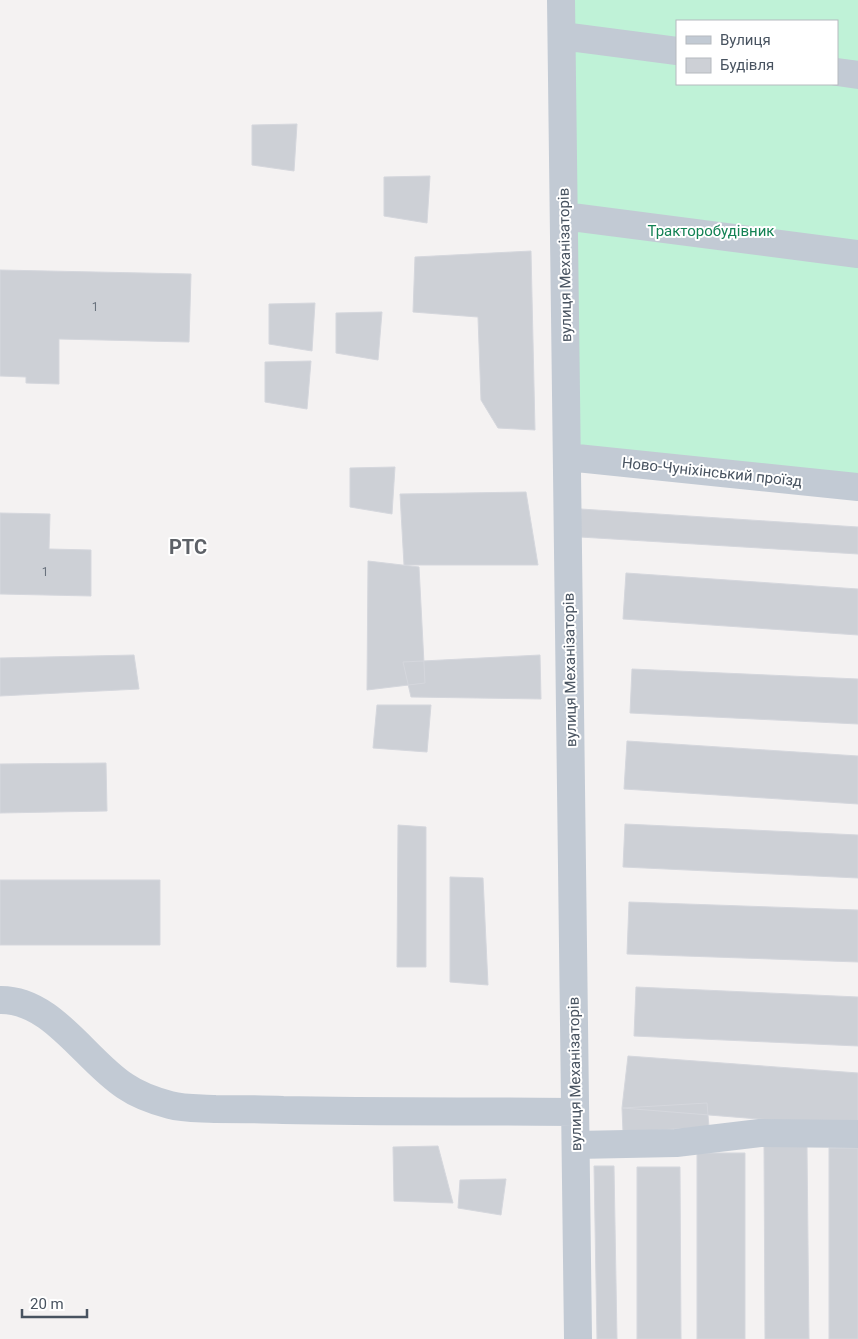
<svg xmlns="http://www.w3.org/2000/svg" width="858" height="1339" viewBox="0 0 858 1339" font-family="Roboto,sans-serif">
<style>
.garden{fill:#bff2d7;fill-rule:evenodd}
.building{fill:#cdd0d6;stroke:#d5d7dd}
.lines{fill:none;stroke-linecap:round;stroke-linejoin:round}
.minor{stroke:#c2cad4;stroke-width:28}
.labels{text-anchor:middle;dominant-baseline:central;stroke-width:4;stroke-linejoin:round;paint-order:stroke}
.number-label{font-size:12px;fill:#69727e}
.park-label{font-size:15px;fill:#138254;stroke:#fff}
.street-label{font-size:15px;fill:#485360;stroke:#fff}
.district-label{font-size:20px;font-weight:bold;fill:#5d6167;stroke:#fff}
</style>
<rect width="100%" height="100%" fill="#f4f2f2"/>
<!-- garden -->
<path class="garden" d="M562 0H858V479L567 457ZM677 21H837V84H677Z"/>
<!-- building -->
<path class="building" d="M297 124 294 171 252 165V125Z
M430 176 427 223 384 216V177Z
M531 251 535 430 498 428 481 400 478 317 413 312 415 257Z
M0 270 191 274 189 342 59 339V384L26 383V377L0 376Z
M315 303 312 351 269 344V304Z
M382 312 378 360 336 353V313Z
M311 361 307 409 265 402V362Z
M395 467 392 514 350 507V468Z
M526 492 538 565H404L400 494Z
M581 509 858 527V554L580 537Z
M0 513 50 514 49 549 91 550V596L0 594Z
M368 561 419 567 425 683 367 690Z
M626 573 858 589V635L623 619Z
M134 655 139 689 0 696V658Z
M540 655 541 699 411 697 403 662Z
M632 669 858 679V724L630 713Z
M377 705H431L427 752 373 748Z
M627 741 858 756V804L624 789Z
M106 763 107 811 0 813V764Z
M625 824 858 835V878L623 867Z
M398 825 426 827V967H397Z
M450 877 483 878 488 985 450 982Z
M0 880H160V945H0Z
M629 902 858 910V962L627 954Z
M636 987 858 997V1046L634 1036Z
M628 1056 858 1073V1127L622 1108Z
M707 1103 709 1127 623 1132 622 1108Z
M438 1146 453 1203 394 1201 393 1147Z
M764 1146H807L809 1339H765Z
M829 1148H858V1339H829Z
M697 1153H745V1339H697Z
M594 1166H614L617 1339H597Z
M637 1167H680L681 1339H637Z
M506 1179 501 1215 458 1208 460 1180Z"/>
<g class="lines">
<!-- minor -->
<path class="minor" d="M561 0 578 1339
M562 36 677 51
M837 72 858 75
M564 216 858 254
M567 457 858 487
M0 1000C52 999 85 1060 125 1086 138 1095 155 1101 170 1105 184 1109 201 1108 215 1109 238 1109 261 1109 283 1110 381 1112 478 1111 575 1112
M576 1145 676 1143 760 1133 858 1134"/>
</g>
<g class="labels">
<!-- number labels -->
<g class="number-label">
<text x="95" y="307">1</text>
<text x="45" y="572">1</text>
</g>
<!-- park labels -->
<g class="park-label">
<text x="711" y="231">Тракторобудівник</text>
</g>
<!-- street labels -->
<g class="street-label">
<text transform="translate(565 265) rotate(-91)">вулиця Механізаторів</text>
<text transform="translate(712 472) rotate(6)">Ново-Чуніхінський проїзд</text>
<text transform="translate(570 670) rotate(-91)">вулиця Механізаторів</text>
<text transform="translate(575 1074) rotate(-91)">вулиця Механізаторів</text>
</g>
<!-- district labels -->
<g class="district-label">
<text x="188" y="547">РТС</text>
</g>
</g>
<!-- legend -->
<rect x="676" y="20" width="162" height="65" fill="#ffffff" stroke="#b6babf"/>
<rect x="686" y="36" width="25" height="8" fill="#c2cad4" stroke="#b6babf"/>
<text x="720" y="45" font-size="15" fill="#485360">Вулиця</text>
<rect x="686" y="58" width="25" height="15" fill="#cdd0d6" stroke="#b6babf"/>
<text x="720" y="70" font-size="15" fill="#485360">Будівля</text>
<!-- scale -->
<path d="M22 1309v8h65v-8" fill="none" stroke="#485360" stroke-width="2.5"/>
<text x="30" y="1309" font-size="15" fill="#485360" stroke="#ffffff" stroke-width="4" paint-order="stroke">20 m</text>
</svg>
